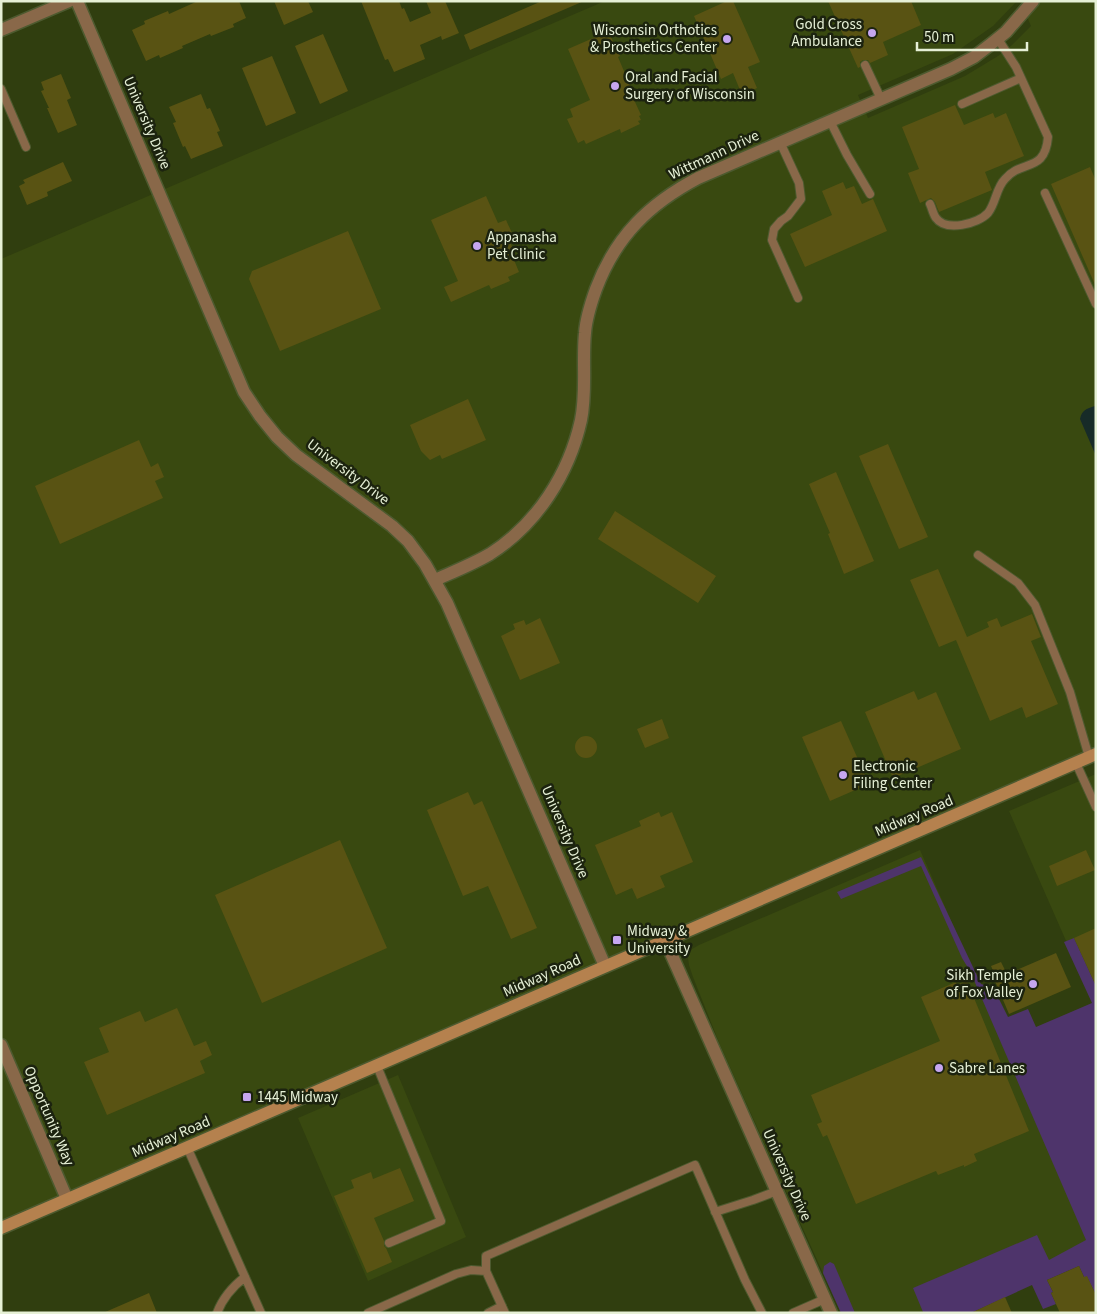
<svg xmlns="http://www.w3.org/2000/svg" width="1097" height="1314" viewBox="0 0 1097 1314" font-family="'Source Sans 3',sans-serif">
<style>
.built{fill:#394910}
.green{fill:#4e346b}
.water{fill:#172b28}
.building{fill:#595313}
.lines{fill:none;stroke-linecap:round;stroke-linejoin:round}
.service-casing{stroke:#4d5a2f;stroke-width:10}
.minor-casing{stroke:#4d5a2f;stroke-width:15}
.secondary-casing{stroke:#4d5a2f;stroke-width:15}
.service{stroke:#896849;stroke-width:8}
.minor{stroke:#896849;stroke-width:12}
.secondary{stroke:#b5814e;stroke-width:12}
.poi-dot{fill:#c6a6f0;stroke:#1c230f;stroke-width:2}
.labels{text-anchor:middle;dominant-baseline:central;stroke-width:5;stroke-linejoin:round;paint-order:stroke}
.poi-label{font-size:15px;fill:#e6f0d6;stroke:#1c230f;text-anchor:start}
.street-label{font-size:15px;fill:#e6f0d6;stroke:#1c230f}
</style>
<rect width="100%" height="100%" fill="#303e0f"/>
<!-- built -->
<path class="built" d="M605 1H1017L993 26 953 54 858 95 868 118 965 76 998 56 1012 45 1031 26 1020 1H1096V754L1 1228V259Z
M1096 774V1009L1009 811Z
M920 850 1094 1245 942 1313H841L720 1045 693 977 689 965 688 957 692 949 699 945Z
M398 1075 466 1237 368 1281 298 1118Z"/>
<!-- green -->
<path class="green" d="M921 857 981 984 988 986 992 985 1008 1017 1028 1009 1036 1027 1092 1003 1064 942 1074 938 1096 986V1295L1087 1277H1084L1079 1266 1047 1280 1053 1292 1051 1293 1056 1304 1043 1309 1032 1285 971 1313H921L923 1312 913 1288 1037 1235 1049 1260 1086 1240 970 971 962 958 921 866 841 899 837 892Z
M830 1262 834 1264 855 1313H841L823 1273 824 1266Z"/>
<!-- water -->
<path class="water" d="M1095 406H1096V456L1080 419C1082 410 1086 409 1095 406Z"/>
<!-- building -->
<path class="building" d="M198 1H239L246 18 233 24 234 27 211 36 210 34 182 46 183 48 160 58 159 55 146 61 132 30 145 24 144 21 168 11 169 14Z
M274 1H308L313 12 284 25Z
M361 1H399L402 9 404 8 410 22 431 13 426 1H445L459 33 442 40 441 36 420 45 425 59 394 72 388 59 385 60Z
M542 1H584L470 50 464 35Z
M727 1H733L760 62 748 67 757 88 742 95 733 73 721 79 694 16Z
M828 1H911L921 25 883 42 888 55 870 63 868 60H863L860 62V67L858 68Z
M607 32 609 38 611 37 620 56 618 57 632 90 630 91 641 115 639 116 641 120 638 121 640 124 621 133 620 129 586 144 584 140 578 143 567 119 573 117 570 109 590 100 568 49Z
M323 34 348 91 320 104 295 46Z
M272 56 296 113 266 126 242 68Z
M61 74 71 98 67 100 77 125 58 133 47 108H49L41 91 44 90 41 82Z
M201 94 207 109 210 108 220 131 217 132 223 146 191 159 185 146 183 147 173 123 176 122 169 107Z
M955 105 964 125 993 113 995 118 1006 113 1024 156 985 172 992 190 939 212 935 202 931 198 920 203 908 173 919 169 902 127Z
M63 162 72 181 47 192 48 196 27 205 19 186 25 183 23 180Z
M1090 167 1096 181V287L1051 184Z
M843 182 846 189 854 186 862 204 873 199 887 231 805 267 790 234 832 215 822 191Z
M486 196 498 223 506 220 512 233 508 234 510 237 508 238 515 253 512 255 519 272 508 277 510 281 491 289 489 285 451 302 444 287 458 281 431 220Z
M348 231 381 309 280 351 249 279 252 271Z
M468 399 486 440 442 459 440 455 430 460 421 451 410 425Z
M139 440 151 467 158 463 164 477 155 481 163 498 60 544 35 486Z
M888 444 928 537 899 549 859 456Z
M836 472 874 561 844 574 828 534 830 533 809 484Z
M615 511 716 576 698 603 598 539Z
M938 569 967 637 989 627 987 622 997 618 1001 627 1032 614 1041 637 1031 641 1058 704 1026 718 1022 707 990 721 956 640 939 647 910 580Z
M540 618 560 663 520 680 501 636 515 629 513 624 524 620 526 625Z
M914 691 918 700 936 692 961 749 893 778 865 712Z
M662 719 669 738 645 748 637 729Z
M841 721 869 784 830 801 802 737Z
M575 747a11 11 0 1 1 22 0a11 11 0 1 1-22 0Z
M468 792 474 805 482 801 537 928 511 939 488 886 463 896 427 810Z
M659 812 661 817 672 812 693 862 660 876 665 887 637 899 632 888 616 895 595 845 641 826 639 821Z
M340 840 387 948 262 1003 215 895Z
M1086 850 1095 870 1057 886 1049 866Z
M1096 928V986L1074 938Z
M1056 953 1071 987 1009 1014 995 981 997 980 991 966 1001 962 1007 974Z
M967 981 1029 1131 974 1154 977 1161 964 1167V1165L938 1175 936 1171 856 1204 827 1135 823 1137 817 1124 822 1122 811 1095 940 1041 921 997 956 982 957 985Z
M177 1008 194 1046 206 1041 212 1055 200 1061 205 1073 107 1115 84 1062 109 1052 99 1028 140 1011 145 1022Z
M400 1168 414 1201 374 1218 384 1241V1246L386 1248 392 1262 367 1273 334 1196 354 1188 351 1180 371 1172 373 1179Z
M1079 1266 1084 1277 1087 1276 1096 1295V1313H1060L1051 1293 1053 1292 1047 1280Z
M149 1293 157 1313H103Z
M1005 1297 1012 1313H971Z"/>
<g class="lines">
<defs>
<path id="service" d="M865 65 881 99
M1 89 26 147
M962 104 1021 78
M830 121 847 155 870 194
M780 142 799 183 801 199 788 216 781 221 774 229 772 240 798 298
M1045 193 1096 304
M930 204C932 208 933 214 936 218 946 232 978 224 988 213 996 203 996 188 1005 179 1022 159 1045 173 1048 137L1016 67 998 39
M978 555 1018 583 1035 605 1070 692 1089 757
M1076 763 1096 807
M377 1066 441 1221 389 1243
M187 1147 261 1313
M715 1212 753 1200 777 1191
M217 1313C223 1297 232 1287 245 1277
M368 1313 456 1274 471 1270 486 1271
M488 1313 502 1306
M505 1313 486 1271V1256L695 1165 745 1280 762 1313
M793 1313 825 1299"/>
<path id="minor" d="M77 1 244 392 260 416 277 437 296 455 392 526 408 541 425 564 447 603 605 966
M1 30 69 1
M435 580C453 572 473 564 490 554 537 524 569 474 581 420 587 391 582 362 585 333 586 318 591 303 596 289 616 236 649 204 698 178L951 69 974 57 991 44 1006 32 1033 1
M665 940 831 1313
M1 1045 67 1199"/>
<path id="secondary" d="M1 1228C366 1069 731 913 1096 754"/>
</defs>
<!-- service casing -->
<use href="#service" class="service-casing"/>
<!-- minor casing -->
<use href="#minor" class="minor-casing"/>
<!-- secondary casing -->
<use href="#secondary" class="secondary-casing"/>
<!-- service -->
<use href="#service" class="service"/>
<!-- minor -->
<use href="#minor" class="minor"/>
<!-- secondary -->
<use href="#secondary" class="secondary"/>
</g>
<!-- markers -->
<g class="poi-dot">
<circle cx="872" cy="33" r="5"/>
<circle cx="727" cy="39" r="5"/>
<circle cx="615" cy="86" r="5"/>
<circle cx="477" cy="246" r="5"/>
<circle cx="843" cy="775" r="5"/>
<rect x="612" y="935" width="10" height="10" rx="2.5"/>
<circle cx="1033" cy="984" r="5"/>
<circle cx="939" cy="1068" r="5"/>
<rect x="242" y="1092" width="10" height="10" rx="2.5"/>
</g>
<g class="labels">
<!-- poi labels -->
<g class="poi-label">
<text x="862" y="24" text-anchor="end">Gold Cross<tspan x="862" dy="17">Ambulance</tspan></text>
<text x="717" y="30" text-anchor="end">Wisconsin Orthotics<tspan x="717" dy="17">&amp; Prosthetics Center</tspan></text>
<text x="625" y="77">Oral and Facial<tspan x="625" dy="17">Surgery of Wisconsin</tspan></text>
<text x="487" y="237">Appanasha<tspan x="487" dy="17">Pet Clinic</tspan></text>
<text x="853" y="766">Electronic<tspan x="853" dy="17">Filing Center</tspan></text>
<text x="627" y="931">Midway &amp;<tspan x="627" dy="17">University</tspan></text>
<text x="1023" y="975" text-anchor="end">Sikh Temple<tspan x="1023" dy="17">of Fox Valley</tspan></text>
<text x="949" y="1068">Sabre Lanes</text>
<text x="257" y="1097">1445 Midway</text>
</g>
<!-- street labels -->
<g class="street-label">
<text transform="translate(147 123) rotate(67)">University Drive</text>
<text transform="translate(714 155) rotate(-25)">Wittmann Drive</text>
<text transform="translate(348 472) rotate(37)">University Drive</text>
<text transform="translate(914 816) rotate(-23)">Midway Road</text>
<text transform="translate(565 832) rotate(67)">University Drive</text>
<text transform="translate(542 976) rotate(-24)">Midway Road</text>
<text transform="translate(49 1116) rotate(67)">Opportunity Way</text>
<text transform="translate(171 1137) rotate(-23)">Midway Road</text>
<text transform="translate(787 1175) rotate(66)">University Drive</text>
</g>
</g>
<!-- border -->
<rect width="1097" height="1314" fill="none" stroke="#e6f0d6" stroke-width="5"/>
<!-- scale -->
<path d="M917 42v8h110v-8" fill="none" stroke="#e6f0d6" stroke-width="2.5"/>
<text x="924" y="42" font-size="15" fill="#e6f0d6" stroke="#1c230f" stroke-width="4" paint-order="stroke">50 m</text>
</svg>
